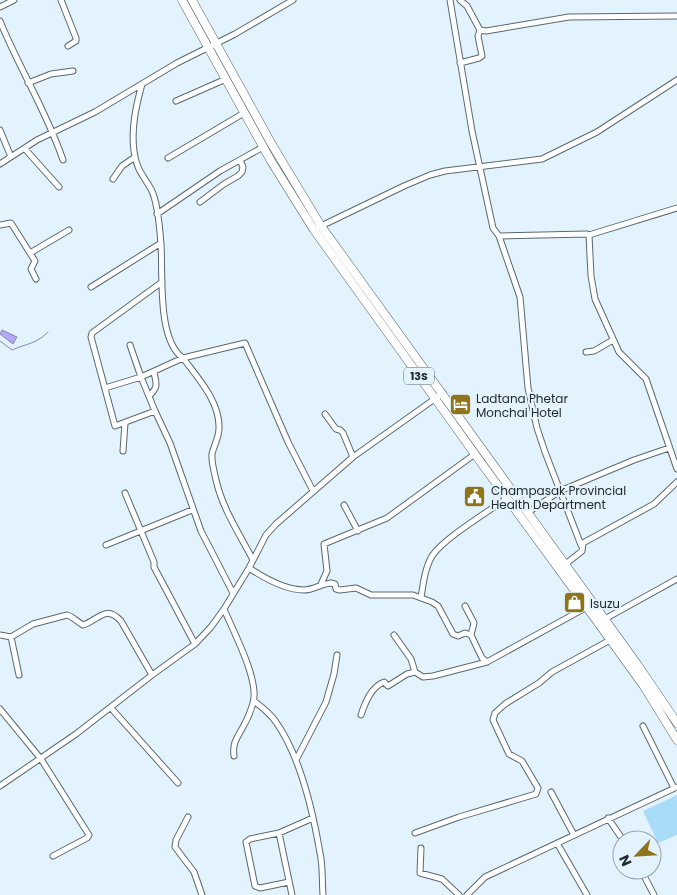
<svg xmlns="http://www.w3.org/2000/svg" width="677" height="895" viewBox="0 0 677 895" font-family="Poppins,sans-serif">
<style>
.green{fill:#a9dcf8}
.water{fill:#b3a9f5;stroke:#8883b9}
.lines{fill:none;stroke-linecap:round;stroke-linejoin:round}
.stream{stroke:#8883b9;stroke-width:1}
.minor-casing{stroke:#596870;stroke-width:7}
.trunk-casing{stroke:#596870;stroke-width:9}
.minor{stroke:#fff;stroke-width:5}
.trunk{stroke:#fff;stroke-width:8}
.labels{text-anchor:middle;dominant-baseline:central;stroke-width:4;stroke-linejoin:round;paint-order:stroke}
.shield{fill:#e2f3fd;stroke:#5c666b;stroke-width:1}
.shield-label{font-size:11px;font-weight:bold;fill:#22292c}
.poi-label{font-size:12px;fill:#22292c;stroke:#e2f3fd;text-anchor:start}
</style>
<rect width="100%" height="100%" fill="#e2f3fd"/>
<!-- green -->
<path class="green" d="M677 795V835L658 843 643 811Z"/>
<!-- water -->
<path class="water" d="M2 330 17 337 13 344 0 334Z"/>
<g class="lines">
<!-- stream -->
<path class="stream" d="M0 341 12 350C27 343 35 345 48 332"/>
<defs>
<path id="minor" d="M61 0 76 38V41L68 46
M450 0 472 131 493 228 499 236 587 234 589 235 677 208
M460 0 467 6 480 30
M0 7 14 0
M0 21C19 68 47 112 63 160
M460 63 479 58 482 56 478 36 480 30 486 31 569 17 677 16
M28 83 51 74 73 71
M142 84C136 106 131 128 134 151 136 169 143 175 151 189 158 202 160 230 161 245 163 274 157 340 183 358L245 343 288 442 313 491
M176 101 226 79
M0 130 11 157
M25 149 59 187
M168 158 244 113
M0 164 37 140 95 112 177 63 235 34 293 0
M113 179 122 166 135 157
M200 202 224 184 238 176 242 172 243 167 240 160
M157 214 220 171 263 147
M0 225 11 223 35 261 31 269 36 279
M319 227 404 186 430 175 445 171 542 159 597 132 677 80
M589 235 591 276 595 299 619 352 646 379 677 469
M499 236 520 297 528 388 537 428 545 452 581 545
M30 253 69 230
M162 282 92 333 91 337 115 426 155 411 170 443 201 531 233 593
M91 287 161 243
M586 352 594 351 613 340
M105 388 141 377 130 345
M149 396C159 387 156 383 154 372
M155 411 141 377 183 358C198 378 220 402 219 428 219 438 214 445 212 454 211 462 215 475 217 484 224 511 240 535 253 560
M325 414 336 429 340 430 343 433 353 457
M123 451 125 423
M125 493 154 562V567L195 644
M344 505 358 531
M527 513 560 491 634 460 669 448
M106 545 192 510
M563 566 582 551 583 543 654 504 677 482
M249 568C264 578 285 590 304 590 313 590 321 584 331 583L335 584 336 589 340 590 356 588 371 595H413L432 602 438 606 453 634 458 636 465 633 471 635 482 658 487 662
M321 584 327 571 324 544 387 518 475 454
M421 598C423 584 425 568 432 556 444 538 488 512 507 498
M465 606 474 623 471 635
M224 609C233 631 260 681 253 703 251 710 248 718 244 725 238 737 232 742 234 756
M603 620 677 579
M0 635 11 637 33 624 67 615C74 617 77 622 83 625 99 620 105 604 121 621L152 675
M394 635 411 659 415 672
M11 637 19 675
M254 701C262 707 270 713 276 722 300 756 313 812 320 853 323 866 322 881 323 895
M111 708 178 783
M0 709 41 759 89 835 87 838 53 856
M361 715C365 703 371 687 384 682L388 686 407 674 415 672 423 677 433 676 487 662 587 607
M643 726 674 788
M296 760 326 702 334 674 337 655
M0 786 76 734 152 675 195 644 211 627 224 609 249 568 266 535 276 524 353 457 443 393
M551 792 574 835
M188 817 176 840 175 847 194 872 202 895
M608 818 623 840
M279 833 292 895
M415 833 459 817 536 794 538 788 522 761 509 754 493 720 495 713 505 704 539 683 552 672 610 640
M557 843 587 895
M421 848 420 873 442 879 459 895
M641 870 654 895
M289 882 260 888 255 886 246 842 250 839 279 833 313 818
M467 895 485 877 677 787"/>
<path id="trunk" d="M182 0 271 161 314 230 482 464 599 624 643 685 677 740
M192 0 271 143 321 226 637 664 677 723"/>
</defs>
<!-- minor casing -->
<use href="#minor" class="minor-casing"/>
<!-- trunk casing -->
<use href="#trunk" class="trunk-casing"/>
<!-- minor -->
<use href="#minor" class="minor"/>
<!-- trunk -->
<use href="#trunk" class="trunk"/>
</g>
<!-- icons -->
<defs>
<symbol id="hotel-square" viewBox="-11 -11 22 22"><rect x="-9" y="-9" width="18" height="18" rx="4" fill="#917319" stroke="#e2f3fd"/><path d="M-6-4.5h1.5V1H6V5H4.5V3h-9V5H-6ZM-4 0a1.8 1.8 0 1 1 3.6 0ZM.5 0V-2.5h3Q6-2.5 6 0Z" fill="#fff"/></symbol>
<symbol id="civic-square" viewBox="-11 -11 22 22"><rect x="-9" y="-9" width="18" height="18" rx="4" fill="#917319" stroke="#e2f3fd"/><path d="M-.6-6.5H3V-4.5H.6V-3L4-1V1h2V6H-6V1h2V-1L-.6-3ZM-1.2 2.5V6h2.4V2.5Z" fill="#fff"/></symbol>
<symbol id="shop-square" viewBox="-11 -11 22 22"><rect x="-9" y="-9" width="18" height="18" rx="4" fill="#917319" stroke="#e2f3fd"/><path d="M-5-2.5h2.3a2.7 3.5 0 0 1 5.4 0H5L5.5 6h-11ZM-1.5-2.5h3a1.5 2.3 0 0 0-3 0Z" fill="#fff"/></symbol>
</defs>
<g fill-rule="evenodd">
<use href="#hotel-square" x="448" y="392" width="25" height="25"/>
<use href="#civic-square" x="462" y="484" width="25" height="25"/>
<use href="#shop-square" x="562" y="590" width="25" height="25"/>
</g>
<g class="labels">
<!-- shield labels -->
<rect class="shield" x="404" y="367.5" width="30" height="17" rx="4"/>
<g class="shield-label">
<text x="419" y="376">13S</text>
</g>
<!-- poi labels -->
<g class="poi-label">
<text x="476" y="398">Ladtana Phetar<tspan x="476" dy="14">Monchai Hotel</tspan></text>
<text x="491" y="490">Champasak Provincial<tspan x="491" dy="14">Health Department</tspan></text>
<text x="590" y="603">Isuzu</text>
</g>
</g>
<!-- north arrow -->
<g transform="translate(637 855) rotate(245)"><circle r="24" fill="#e2f3fd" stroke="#95a2a9"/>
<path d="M0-4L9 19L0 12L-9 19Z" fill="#917319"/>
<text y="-8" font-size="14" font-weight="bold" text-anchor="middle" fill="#22292c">N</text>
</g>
</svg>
